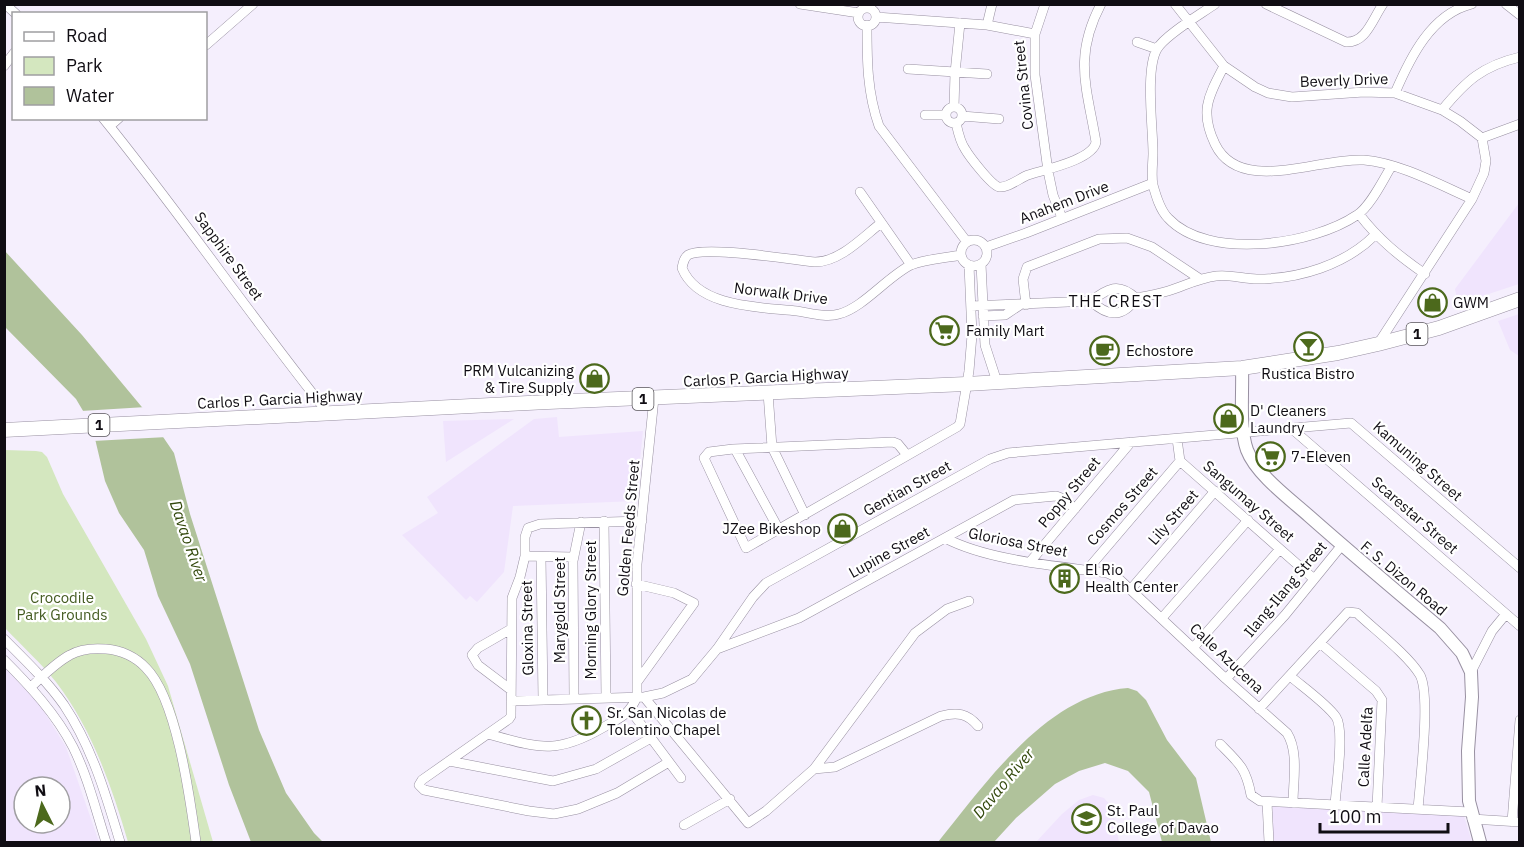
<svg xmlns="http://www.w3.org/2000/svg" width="1524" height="847" viewBox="0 0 1524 847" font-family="'IBM Plex Sans',sans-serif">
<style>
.built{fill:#f0e4fd;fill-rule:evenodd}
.green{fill:#d4e7bf}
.water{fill:#b0c29b}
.pier{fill:#f5effd}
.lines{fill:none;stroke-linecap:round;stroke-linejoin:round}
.minor-casing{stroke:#9890a1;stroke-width:10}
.major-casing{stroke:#9890a1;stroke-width:14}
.highway-casing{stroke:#9890a1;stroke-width:15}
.minor{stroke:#fff;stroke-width:9}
.major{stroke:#fff;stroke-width:12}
.highway{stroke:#fff;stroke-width:14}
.labels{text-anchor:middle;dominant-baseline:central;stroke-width:4.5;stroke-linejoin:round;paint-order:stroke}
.shield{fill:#fff;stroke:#58565a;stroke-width:1.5}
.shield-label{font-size:14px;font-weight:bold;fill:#100d13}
.street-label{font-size:15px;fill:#100d13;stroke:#fff}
.poi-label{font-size:15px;fill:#100d13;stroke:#fff;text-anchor:start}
.park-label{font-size:15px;fill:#445b21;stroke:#fff}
.neighbourhood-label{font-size:16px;letter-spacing:1.5px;fill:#100d13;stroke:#fff}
.water-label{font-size:16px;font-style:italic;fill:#32480b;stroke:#fff}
</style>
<rect width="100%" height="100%" fill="#f5effd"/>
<!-- built -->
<path class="built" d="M1519 203V284L1458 304 1455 289Z
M1519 314H1520L1519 356 1510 350 1498 321Z
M557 417 559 437 643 431 636 501 513 506 504 572 477 602 470 596 466 600 402 535 438 513 427 497 534 419Z
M514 419 446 462 443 421Z
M4 667 40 705 66 747 99 842H5ZM24 787H60V823H24Z
M1093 795 1104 798 1112 807 1119 842H1036L1062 814 1079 800Z
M1273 805 1464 816 1472 842H1273Z"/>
<!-- green -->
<path class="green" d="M5 450 36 451 42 452 47 457 63 494 146 639 168 686 213 842H128C112 787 92 729 56 682 41 663 22 646 5 628Z"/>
<!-- water -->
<path class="water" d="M4 250 82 335 146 412 174 453 190 514 259 730 286 793 314 833 323 842H251L229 785 190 664 158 596 144 550 119 513 105 481 92 426 76 399 5 327Z
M1128 688 1137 691 1146 700 1167 740 1196 778 1211 842H1162L1149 792 1128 771 1105 763 1079 771 1055 784 1016 818 994 842H938C985 784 1047 694 1128 688Z"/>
<!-- pier -->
<path class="pier" d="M146 407 167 437 93 441 89 427 81 411Z"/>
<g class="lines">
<defs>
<path id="minor" d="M5 4 16 14
M800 4 859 13
M1045 4 1035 34V75L1048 171 1053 195 1062 218
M1175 4 1224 66 1255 87 1268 93 1292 97 1364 92 1395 93 1442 110 1460 121 1482 138 1486 161 1484 173 1472 199 1378 344
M1215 4C1201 14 1165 35 1157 49 1145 70 1153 128 1153 153 1153 163 1151 175 1153 185 1156 196 1160 210 1168 218 1208 261 1313 245 1357 215 1370 207 1383 180 1391 167
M1266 4 1346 42C1366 43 1372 20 1383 4
M1506 4 1520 15
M858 17a9 9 0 1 1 18 0a9 9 0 1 1-18 0Z
M876 17 987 25 1035 34
M867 25C867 60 867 92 879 126L967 242
M987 25 992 4
M1137 42 1157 49
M206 45 253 4
M4 66 14 53
M1224 66C1209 95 1199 111 1215 144 1240 196 1320 157 1364 160 1400 163 1440 185 1472 199
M908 69 987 74
M1395 93C1410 58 1431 14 1472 4
M946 115a8 8 0 1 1 16 0a8 8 0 1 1-16 0Z
M954 107 955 73 960 23
M1442 110C1466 81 1482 66 1520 57
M925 115H946
M962 116 999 119
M103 118C181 214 251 317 328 413
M956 123C958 132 960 142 965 149 969 156 991 185 999 187 1008 188 1020 178 1028 175 1043 170 1093 160 1096 142 1087 88 1073 57 1101 4
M110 126 119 118
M1482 138 1520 124
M860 192 911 265
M1359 214C1378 239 1399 256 1425 274
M881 223C863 237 840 262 815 262 794 260 703 245 688 255 684 258 683 263 682 268 698 308 761 307 797 311 810 313 827 318 839 314 863 308 888 276 911 265 925 259 946 258 961 255
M961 253a13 13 0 1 1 26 0a13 13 0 1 1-26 0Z
M986 247 1026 233 1153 183
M981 264 985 345 997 382
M1091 301C1108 317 1123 318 1136 298 1147 296 1158 294 1168 291 1184 286 1199 278 1216 276 1230 274 1243 279 1257 279 1299 279 1345 265 1375 235
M1026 305 1023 279 1027 267 1099 239 1127 238 1152 247 1200 279
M971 306 1091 301C1109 288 1118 282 1136 298
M983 316 1005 315 1020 305
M768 393 772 447 805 515
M1291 428 1520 626
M1177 439 1180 461 1314 579
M735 449 778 528
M907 455 898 444 893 442 733 449 709 452 704 458 746 548 957 427 960 424 969 371 972 335 969 265
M604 521 606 698
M642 521 540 524 528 528 525 537V556L520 577 512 598 511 716 509 719 422 780 419 785 424 790 529 811 554 814 578 809 617 793 669 762
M945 538C989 561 1059 566 1107 573L1118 578 1226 679 1287 733C1299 752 1293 782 1293 803
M525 556 573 557
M541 557 543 700
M1030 562 1131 442
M1087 570 1180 461
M636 584 674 593 694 603 637 682
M1131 589 1215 491
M1162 618 1248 520
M4 639C25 660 47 681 64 705 92 747 106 795 120 842
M1320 643 1376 691 1382 700 1377 807
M1193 648 1280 549
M717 649 799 618 1014 500 1056 496 1064 499 1075 509
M4 660C30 686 56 714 73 747 88 777 96 811 106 842
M1471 672 1492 631 1506 614
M1290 676C1303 687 1327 704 1336 717 1345 730 1336 787 1335 805
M1226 679 1285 615 1342 545
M31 687C43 676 55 663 70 655 80 649 94 648 106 649 121 650 136 657 146 668 177 699 190 799 196 842
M511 690 478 665 472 655 478 648 511 629
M644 697 748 823 766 811 814 769 915 633 947 609 969 601
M574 699 573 561 581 522
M511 701 644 697 663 693 692 679 717 649 753 597 766 583 990 459 1008 453 1351 423 1520 568
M1259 709 1348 612 1357 613C1375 630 1408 655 1420 675 1431 695 1420 783 1418 809
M631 711 681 778
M488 734C539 748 556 755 604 727 621 717 628 716 637 697V564L654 398
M1220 744C1239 763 1246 768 1251 795L1260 801 1470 812
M449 761 553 781 596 769 651 738
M814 769 835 767 941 716C957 712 967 713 978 726
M1267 802 1269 842
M1472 819 1520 822
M1512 822 1520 720
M684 825 730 799"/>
<path id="major" d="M1242 368C1243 392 1239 428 1247 450 1256 474 1290 499 1309 516 1352 554 1396 591 1440 628L1462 653 1471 672 1472 697 1468 751 1469 801 1480 842"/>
<path id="highway" d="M4 430 548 402 966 384 1242 368 1338 353 1378 344 1439 328 1520 299"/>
</defs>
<!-- minor casing -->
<use href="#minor" class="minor-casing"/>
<!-- major casing -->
<use href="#major" class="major-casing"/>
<!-- highway casing -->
<use href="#highway" class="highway-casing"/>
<!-- minor -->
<use href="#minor" class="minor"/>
<!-- major -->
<use href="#major" class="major"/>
<!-- highway -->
<use href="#highway" class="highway"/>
</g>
<!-- icons -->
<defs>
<symbol id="shop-ring" viewBox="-11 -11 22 22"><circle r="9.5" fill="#fff" stroke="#4c691c" stroke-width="1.5"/><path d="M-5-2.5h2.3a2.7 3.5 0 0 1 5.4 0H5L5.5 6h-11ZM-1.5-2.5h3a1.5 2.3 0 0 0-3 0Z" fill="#4c691c"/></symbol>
<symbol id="supermarket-ring" viewBox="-11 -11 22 22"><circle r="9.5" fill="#fff" stroke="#4c691c" stroke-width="1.5"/><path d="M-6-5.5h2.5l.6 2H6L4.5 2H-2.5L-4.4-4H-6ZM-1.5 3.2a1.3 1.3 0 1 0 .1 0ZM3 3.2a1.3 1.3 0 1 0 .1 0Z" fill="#4c691c"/></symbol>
<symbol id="bar-ring" viewBox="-11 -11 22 22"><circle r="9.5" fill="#fff" stroke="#4c691c" stroke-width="1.5"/><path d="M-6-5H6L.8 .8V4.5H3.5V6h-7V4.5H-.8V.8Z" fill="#4c691c"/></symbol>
<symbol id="cafe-ring" viewBox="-11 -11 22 22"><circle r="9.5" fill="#fff" stroke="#4c691c" stroke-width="1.5"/><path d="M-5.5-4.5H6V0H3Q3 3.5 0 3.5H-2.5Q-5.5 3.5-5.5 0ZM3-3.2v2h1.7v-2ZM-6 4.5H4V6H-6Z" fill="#4c691c"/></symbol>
<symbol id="building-ring" viewBox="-11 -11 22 22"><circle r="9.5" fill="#fff" stroke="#4c691c" stroke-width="1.5"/><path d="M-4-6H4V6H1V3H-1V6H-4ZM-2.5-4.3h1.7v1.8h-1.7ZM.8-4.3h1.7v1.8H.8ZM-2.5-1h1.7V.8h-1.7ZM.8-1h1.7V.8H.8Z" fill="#4c691c"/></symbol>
<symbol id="church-ring" viewBox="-11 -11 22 22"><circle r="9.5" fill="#fff" stroke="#4c691c" stroke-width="1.5"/><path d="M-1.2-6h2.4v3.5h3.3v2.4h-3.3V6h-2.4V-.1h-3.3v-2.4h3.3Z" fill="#4c691c"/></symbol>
<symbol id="university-ring" viewBox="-11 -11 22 22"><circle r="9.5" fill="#fff" stroke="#4c691c" stroke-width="1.5"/><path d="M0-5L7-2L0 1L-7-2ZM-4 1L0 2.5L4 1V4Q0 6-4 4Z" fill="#4c691c"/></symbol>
</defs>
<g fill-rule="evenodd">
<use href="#shop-ring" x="1416" y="286" width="33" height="33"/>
<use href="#supermarket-ring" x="928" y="314" width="33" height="33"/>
<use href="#bar-ring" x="1292" y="330" width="33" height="33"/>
<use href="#cafe-ring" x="1088" y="334" width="33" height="33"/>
<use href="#shop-ring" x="578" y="362" width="33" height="33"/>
<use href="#shop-ring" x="1212" y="402" width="33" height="33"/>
<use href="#supermarket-ring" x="1254" y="440" width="33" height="33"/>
<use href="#shop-ring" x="826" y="512" width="33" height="33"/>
<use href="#building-ring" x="1048" y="562" width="33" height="33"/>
<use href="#church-ring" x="570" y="704" width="33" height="33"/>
<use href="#university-ring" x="1070" y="802" width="33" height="33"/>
</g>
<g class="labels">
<!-- shield labels -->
<g class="shield">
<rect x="1406.5" y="323" width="21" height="22" rx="4.5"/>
<rect x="632.5" y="388" width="21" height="22" rx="4.5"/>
<rect x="88.5" y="414" width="21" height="22" rx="4.5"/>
</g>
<g class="shield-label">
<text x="1417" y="334">1</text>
<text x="643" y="399">1</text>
<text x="99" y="425">1</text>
</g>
<!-- street labels -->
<g class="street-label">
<text transform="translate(1344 80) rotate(-2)">Beverly Drive</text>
<text transform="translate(1023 85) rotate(-96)">Covina Street</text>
<text transform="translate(1064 202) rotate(-21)">Anahem Drive</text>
<text transform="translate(229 256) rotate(54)">Sapphire Street</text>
<text transform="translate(781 293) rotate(7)">Norwalk Drive</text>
<text transform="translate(766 377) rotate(-3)">Carlos P. Garcia Highway</text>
<text transform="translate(280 399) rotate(-3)">Carlos P. Garcia Highway</text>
<text transform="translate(1418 461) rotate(41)">Kamuning Street</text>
<text transform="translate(907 488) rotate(-29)">Gentian Street</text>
<text transform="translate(1069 492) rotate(-50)">Poppy Street</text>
<text transform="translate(1249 501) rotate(41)">Sangumay Street</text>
<text transform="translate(1122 506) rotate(-49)">Cosmos Street</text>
<text transform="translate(1415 515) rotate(41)">Scarestar Street</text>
<text transform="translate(1173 517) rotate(-49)">Lily Street</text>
<text transform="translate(628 528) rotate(-85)">Golden Feeds Street</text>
<text transform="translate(1018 542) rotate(11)">Gloriosa Street</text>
<text transform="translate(889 552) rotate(-29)">Lupine Street</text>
<text transform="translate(1404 578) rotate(40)">F. S. Dizon Road</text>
<text transform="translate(1285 589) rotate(-50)">Ilang-Ilang Street</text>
<text transform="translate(559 610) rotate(-90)">Marygold Street</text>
<text transform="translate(590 610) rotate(-90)">Morning Glory Street</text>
<text transform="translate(527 628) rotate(-91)">Gloxina Street</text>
<text transform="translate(1227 658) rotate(43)">Calle Azucena</text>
<text transform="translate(1365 747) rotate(-87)">Calle Adelfa</text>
</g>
<!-- poi labels -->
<g class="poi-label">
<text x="1453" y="302">GWM</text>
<text x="966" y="330">Family Mart</text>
<text x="1126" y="350">Echostore</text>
<text x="574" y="370" text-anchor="end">PRM Vulcanizing<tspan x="574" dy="17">&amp; Tire Supply</tspan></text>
<text x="1308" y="373" text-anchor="middle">Rustica Bistro</text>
<text x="1250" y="410">D' Cleaners<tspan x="1250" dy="17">Laundry</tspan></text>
<text x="1291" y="456">7-Eleven</text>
<text x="821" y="528" text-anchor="end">JZee Bikeshop</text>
<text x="1085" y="569">El Rio<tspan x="1085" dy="17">Health Center</tspan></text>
<text x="607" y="712">Sr. San Nicolas de<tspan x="607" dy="17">Tolentino Chapel</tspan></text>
<text x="1107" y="810">St. Paul<tspan x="1107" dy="17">College of Davao</tspan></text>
</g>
<!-- park labels -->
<g class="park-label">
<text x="62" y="597">Crocodile<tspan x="62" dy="17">Park Grounds</tspan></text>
</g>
<!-- neighbourhood labels -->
<g class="neighbourhood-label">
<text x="1116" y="301">THE CREST</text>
</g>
<!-- water labels -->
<g class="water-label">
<text transform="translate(189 541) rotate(71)">Davao River</text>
<text transform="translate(1003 783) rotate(-50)">Davao River</text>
</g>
</g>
<!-- border -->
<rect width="1524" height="847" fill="none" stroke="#100d13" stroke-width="12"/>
<!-- legend -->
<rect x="12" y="12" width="195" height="108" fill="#ffffff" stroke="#9f9ea1" stroke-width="1.5"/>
<rect x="24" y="32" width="30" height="9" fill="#ffffff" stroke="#9f9ea1" stroke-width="1.5"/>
<text x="66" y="42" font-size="18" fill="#100d13">Road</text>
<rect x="24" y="57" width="30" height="18" fill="#d4e7bf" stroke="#9f9ea1" stroke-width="1.5"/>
<text x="66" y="72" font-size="18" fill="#100d13">Park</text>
<rect x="24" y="87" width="30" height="18" fill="#b0c29b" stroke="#9f9ea1" stroke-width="1.5"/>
<text x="66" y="102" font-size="18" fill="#100d13">Water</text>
<!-- north arrow -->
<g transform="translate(42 805) rotate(354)"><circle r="28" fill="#ffffff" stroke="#9f9ea1" stroke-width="1.5"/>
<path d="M0-4.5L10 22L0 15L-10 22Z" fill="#4c691c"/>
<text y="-9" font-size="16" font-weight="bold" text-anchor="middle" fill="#100d13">N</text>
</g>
<!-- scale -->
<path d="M1320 823v9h128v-9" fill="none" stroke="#100d13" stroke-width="3"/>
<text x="1329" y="823" font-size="18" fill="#100d13" stroke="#ffffff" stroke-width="4.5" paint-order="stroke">100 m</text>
</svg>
